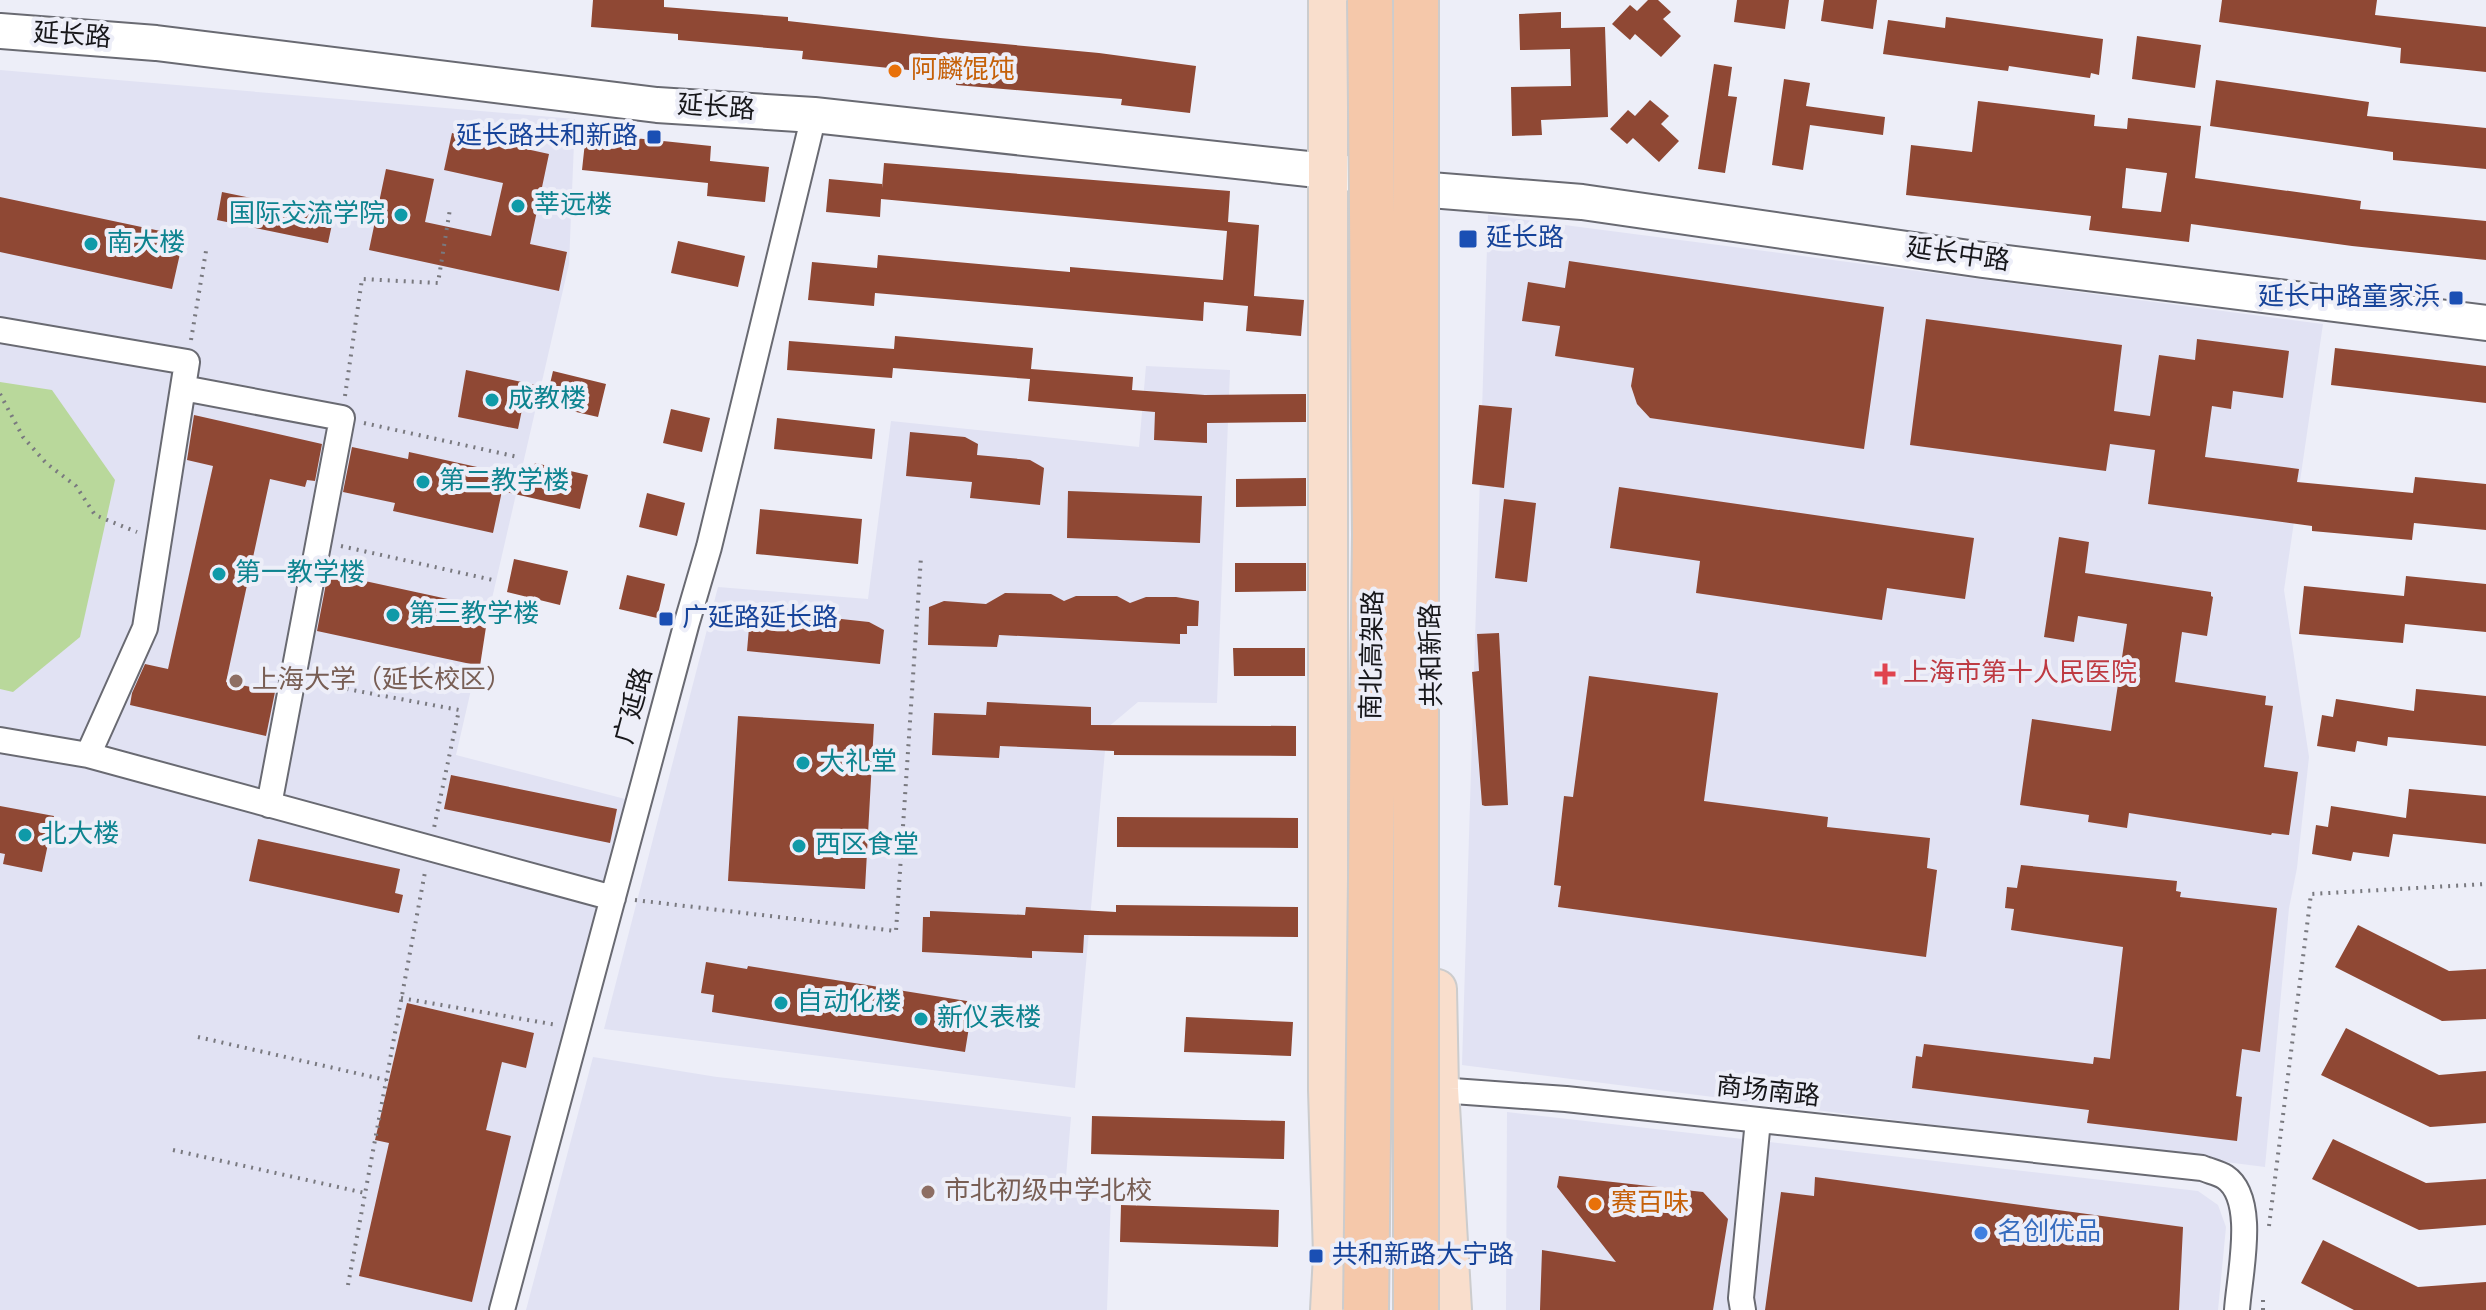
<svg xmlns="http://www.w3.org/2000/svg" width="2486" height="1310" viewBox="0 0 2486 1310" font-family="Overpass,'Noto Sans SC',sans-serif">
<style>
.built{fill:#e1e2f3}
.green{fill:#b9d89b}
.building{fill:#8f4834;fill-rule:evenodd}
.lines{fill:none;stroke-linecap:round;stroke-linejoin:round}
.street-casing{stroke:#696a72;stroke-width:28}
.secondary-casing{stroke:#696a72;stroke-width:38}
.primary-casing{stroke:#cccccd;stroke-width:42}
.path{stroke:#79797f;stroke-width:4;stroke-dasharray:2 6;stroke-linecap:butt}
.street{stroke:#fff;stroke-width:24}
.secondary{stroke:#fff;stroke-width:34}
.primary{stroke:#f9decc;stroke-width:38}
.highway-bridge-casing{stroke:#cccccd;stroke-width:48;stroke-linecap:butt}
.highway-bridge{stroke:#f5c8aa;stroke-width:44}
.food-dot{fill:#e8710a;stroke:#edeef8;stroke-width:3}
.transit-dot{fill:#1a4fb4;stroke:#edeef8;stroke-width:3}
.culture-dot{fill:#0f9aa8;stroke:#edeef8;stroke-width:3}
.health-dot{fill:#e0444e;stroke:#edeef8;stroke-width:3}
.education-dot{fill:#8d6e63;stroke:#edeef8;stroke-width:3}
.shop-dot{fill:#3f7fe0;stroke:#edeef8;stroke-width:3}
.labels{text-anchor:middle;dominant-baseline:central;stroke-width:8;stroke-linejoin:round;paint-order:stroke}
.street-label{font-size:26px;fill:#17171a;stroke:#edeef8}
.food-label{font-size:26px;fill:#c56008;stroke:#edeef8;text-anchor:start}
.transit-label{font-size:26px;fill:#164399;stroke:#edeef8;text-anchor:start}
.culture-label{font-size:26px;fill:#0d838f;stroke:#edeef8;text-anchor:start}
.health-label{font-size:26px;fill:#be3a42;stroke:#edeef8;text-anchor:start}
.education-label{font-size:26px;fill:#785e54;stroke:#edeef8;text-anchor:start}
.shop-label{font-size:26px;fill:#366cbe;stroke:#edeef8;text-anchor:start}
</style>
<rect width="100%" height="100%" fill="#edeef8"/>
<!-- built -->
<path class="built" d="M0 70 575 119 569 264 456 755 629 800 489 1310H0Z
M1488 215 2323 324 2284 590 2309 757 2297 868 2289 908 2265 1167 1462 1065Z
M1146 366 1230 370 1217 703 1138 702 1107 728 1075 1088 604 1029 718 587 868 599 891 421 1139 447Z
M593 1057 717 1077 1071 1117 1065 1189 1111 1195 1107 1310H526Z
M1507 1112 2198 1191 2218 1205 2226 1227 2218 1310H1506Z"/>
<!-- green -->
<path class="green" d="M0 382 52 390 115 480 80 637 13 692 0 689Z"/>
<!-- building -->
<path class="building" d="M593 0H664V7L788 17V21L940 38 1099 53 1196 66 1190 113 1121 105 1122 99 956 85 957 75 802 59 803 51 678 40V34L591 27Z
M1648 0H1658L1671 12 1663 19 1681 36 1661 57 1635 34 1630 40 1612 24 1630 5 1637 11Z
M1737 0H1789L1785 29 1734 22Z
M1824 0H1877L1873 29 1821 21Z
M2222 0H2377L2375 15 2486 27V72L2400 63 2401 48 2219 22Z
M1561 12V28L1605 27 1608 117 1541 120 1542 135 1512 136 1511 87 1571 86 1570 49 1520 50 1519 14Z
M1946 17 2103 39 2099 75 2091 73 2090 78 2009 66 2008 71 1883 54 1888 20 1945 28Z
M2137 36 2201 45 2195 88 2132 79Z
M1714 64 1732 67 1728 96 1737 97 1725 173 1698 169Z
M1784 79 1810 83 1806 106 1885 117 1883 135 1810 125 1803 170 1772 165Z
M2216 80 2369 102 2367 116 2486 128V169L2393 160V152L2210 126Z
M1650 100 1669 116 1661 124 1679 141 1659 162 1633 138 1627 144 1610 129 1628 110 1635 116Z
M1978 101 2095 115 2094 126 2127 129 2128 118 2201 126 2195 178 2361 201 2360 209 2486 221V260L2352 246 2191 224 2189 242 2089 230 2091 216 1906 195 1911 145 1972 152ZM2126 168 2167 173 2161 212 2122 208Z
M452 133 549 154 530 244 567 252 559 291 369 250 386 169 434 179 425 222 491 236 503 183 444 170Z
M586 133 711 146 710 161 769 167 765 202 707 196 708 183 582 170Z
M884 163 1230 191 1228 222 1259 225 1254 296 1304 300 1301 336 1246 331 1248 306 1204 302 1203 321 875 293 874 306 808 300 812 262 877 268 878 255 1070 272V267L1223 280 1227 231 881 199 880 217 826 212 829 179 882 184V188Z
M222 192 334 215 328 243 217 220Z
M0 197 184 236 172 289 0 252Z
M678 241 745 256 738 287 671 273Z
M1569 261 1884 307 1864 449 1650 418 1637 404 1631 386 1634 368 1555 356 1560 326 1522 321 1528 282 1565 288Z
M1926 319 2122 345 2114 411 2150 416 2159 355 2195 360 2197 339 2289 351 2283 398 2233 391 2231 409 2212 406 2205 457 2299 469 2297 482 2413 493 2415 477 2486 484V530L2414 523 2412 540 2312 531V526L2148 504 2155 450 2110 444 2106 471 1910 445Z
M895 336 1033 348 1031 369 1133 377 1132 390 1205 395 1306 394V422L1207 423V443L1154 440 1155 412 1028 401 1030 379 893 368 892 378 787 370 789 341 894 349Z
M2335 348 2486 366V403L2331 385Z
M466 370 549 388 553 371 606 384 598 417 524 400 518 429 458 417Z
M1479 405 1512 408 1504 488 1472 484Z
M671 409 710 418 702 452 663 443Z
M194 415 322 444 315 481 307 480 305 487 270 479 226 682 275 692 266 736 130 705 132 693 145 664 168 669 213 466 187 460Z
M777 418 875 429 872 459 774 449Z
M910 432 965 437 978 444 977 455 1030 460 1044 468 1040 505 970 498 972 482 906 476Z
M352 447 408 459 409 452 531 479 535 463 588 475 580 509 502 491 493 533 393 511 395 503 343 492Z
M1306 478V506L1236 507V479Z
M1619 487 1974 538 1965 599 1887 588 1882 620 1696 593 1700 561 1610 548Z
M1068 491 1202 496 1200 543 1067 538Z
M647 493 685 503 677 536 639 527Z
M1504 499 1536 503 1527 582 1495 578Z
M760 509 862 519 858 564 756 554Z
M2059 537 2089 542 2085 573 2211 592V596L2213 597 2207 636 2182 632 2175 682 2266 696 2265 705 2273 706 2264 767 2298 772 2289 835 2272 833 2271 835 2129 813 2127 828 2088 822 2089 815 2020 805 2032 719 2111 731 2127 624 2078 616 2074 642 2044 637Z
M514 559 568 571 560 605 507 592Z
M1235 563H1306V591L1235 592Z
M328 573 480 606 476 625 486 627 480 666 317 631Z
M627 575 665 584 657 618 619 609Z
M2406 576 2486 584V632L2405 624 2403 643 2299 634 2304 586 2404 596Z
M1005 593 1051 594 1064 601 1076 596H1117L1130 603 1146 597H1176L1199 601 1198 626H1187V634H1180V644L999 635 997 647 928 645 929 607 944 601 986 604Z
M762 610 802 614 818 622 832 618 869 622 884 630 880 664 747 651 750 616Z
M1499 633 1508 805 1485 806 1482 805 1472 672 1479 671 1477 634Z
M1233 648H1305V676H1234Z
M1589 676 1718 693 1704 801 1828 817 1827 827 1930 838 1927 868 1937 870 1926 957 1558 907 1561 886 1554 885 1564 796 1573 797Z
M2416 689 2486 696V746L2388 737 2387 746 2357 741 2355 752 2317 746 2322 715 2333 717 2336 699 2414 711Z
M987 702 1091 707V725L1296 726V756L1114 755V751L1000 746 999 758 932 755 934 713 986 715Z
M738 716 874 724 865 889 728 881Z
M451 775 617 809 610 843 444 809Z
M2409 789 2486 796V844L2393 834 2389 857 2353 852 2351 861 2312 854 2316 825 2328 827 2331 806 2406 818Z
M0 806 54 816 42 872 3 864 5 854 0 853Z
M1117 817 1298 818V848L1117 847Z
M258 839 400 869 395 893 403 895 399 913 249 881Z
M2021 865 2177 881 2176 891 2181 892 2180 897 2277 908 2260 1052 2242 1049 2236 1096 2242 1097 2237 1141 2087 1123 2089 1110 1912 1088 1916 1056 1922 1057 1924 1044 2093 1064 2094 1057 2110 1059 2123 947 2011 930 2014 909 2005 908 2007 887 2017 888Z
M1116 905 1298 907V937L1084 935 1083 953 1032 951V958L922 952 923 917H930V911L1025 915 1026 907 1116 912Z
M2358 925 2449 971 2486 969V1019L2442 1021 2335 967Z
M706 962 747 969 748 966 973 1002 965 1052 712 1012 714 995 701 993Z
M407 1003 534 1033 526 1068 502 1062 486 1130 511 1136 472 1302 359 1276 389 1143 375 1140Z
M1186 1017 1293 1022 1291 1056 1184 1052Z
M2346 1028 2439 1075 2486 1071V1123L2430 1127 2321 1075Z
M1092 1116 1285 1121 1284 1159 1091 1154Z
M2333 1139 2426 1183 2486 1179V1225L2419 1230 2312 1179Z
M1559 1176 1703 1192 1728 1219 1713 1310H1540L1542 1250 1616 1262 1557 1187Z
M1815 1177 2183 1227 2179 1310H1765L1781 1192 1814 1196Z
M1121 1205 1279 1210 1278 1247 1120 1242Z
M2323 1240 2418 1287 2486 1282V1310H2354L2301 1283Z"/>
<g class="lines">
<defs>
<path id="street" d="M0 330 187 362 145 628 88 755 0 740
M183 388 342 418 269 805
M88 755 613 898
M1425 1089 1566 1099 2202 1168C2209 1171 2219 1173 2225 1177 2258 1199 2239 1276 2237 1310
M502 1310 687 622 709 547 814 115
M1743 1310 1741 1298 1758 1120"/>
<path id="secondary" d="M0 31 156 43 657 105 814 115 1382 177 1430 190 1582 202 1983 260 2486 323"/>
<path id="primary" d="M1328 0V1090L1333 1255 1330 1310
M1437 989 1439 1089 1452 1310"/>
</defs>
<!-- street casing -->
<use href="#street" class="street-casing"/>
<!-- secondary casing -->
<use href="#secondary" class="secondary-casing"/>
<!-- primary casing -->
<use href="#primary" class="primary-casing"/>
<!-- path -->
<path class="path" d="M191 340 206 251
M0 394 23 437 46 463 76 486 95 515 137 532
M345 396 362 279 438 283 450 209
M364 423 518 457
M341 546 493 580
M315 683 459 710 434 828
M635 900 896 931 921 557
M401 998 557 1025
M198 1037 386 1080
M173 1150 365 1193
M2269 1226 2311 894 2486 884
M348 1285 425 872
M2263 1310V1298"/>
<!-- street -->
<use href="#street" class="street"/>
<!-- secondary -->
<use href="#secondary" class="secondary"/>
<!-- primary -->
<use href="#primary" class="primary"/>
<defs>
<path id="highway-bridge" d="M1366 1310 1375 535 1370 0
M1416 1310V0"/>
</defs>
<!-- highway-bridge casing -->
<use href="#highway-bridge" class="highway-bridge-casing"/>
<!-- highway-bridge -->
<use href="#highway-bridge" class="highway-bridge"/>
</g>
<!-- markers -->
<g class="food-dot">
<circle cx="895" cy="71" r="8"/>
<circle cx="1595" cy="1204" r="8"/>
</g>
<g class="transit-dot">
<rect x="646" y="129" width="16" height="16" rx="4"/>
<rect x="1458" y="229" width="20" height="20" rx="4"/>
<rect x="2448" y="290" width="16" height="16" rx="4"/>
<rect x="658" y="611" width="16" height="16" rx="4"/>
<rect x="1308" y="1248" width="16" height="16" rx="4"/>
</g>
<g class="culture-dot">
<circle cx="518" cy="206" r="8"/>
<circle cx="401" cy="215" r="8"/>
<circle cx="91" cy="244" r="8"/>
<circle cx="492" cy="400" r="8"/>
<circle cx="423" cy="482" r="8"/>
<circle cx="219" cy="574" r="8"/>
<circle cx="393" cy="615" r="8"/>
<circle cx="803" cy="763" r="8"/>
<circle cx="25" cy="835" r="8"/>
<circle cx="799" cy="846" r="8"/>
<circle cx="781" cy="1003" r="8"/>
<circle cx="921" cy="1019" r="8"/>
</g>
<path class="health-dot" d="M1881 662h8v8h8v8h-8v8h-8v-8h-8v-8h8z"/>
<g class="education-dot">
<circle cx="236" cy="681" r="8"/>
<circle cx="928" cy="1192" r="8"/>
</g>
<circle class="shop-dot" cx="1981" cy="1233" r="8"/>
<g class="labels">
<!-- street labels -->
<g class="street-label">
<text transform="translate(72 37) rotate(4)">延长路</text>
<text transform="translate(716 109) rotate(4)">延长路</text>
<text transform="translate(1958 256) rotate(8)">延长中路</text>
<text transform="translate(1374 655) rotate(-89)">南北高架路</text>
<text transform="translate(1433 655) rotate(-91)">共和新路</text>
<text transform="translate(635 706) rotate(-75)">广延路</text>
<text transform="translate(1768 1093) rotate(6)">商场南路</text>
</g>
<!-- food labels -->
<g class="food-label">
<text x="911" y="71">阿麟馄饨</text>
<text x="1611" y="1204">赛百味</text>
</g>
<!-- transit labels -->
<g class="transit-label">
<text x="638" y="137" text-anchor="end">延长路共和新路</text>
<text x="1486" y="239">延长路</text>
<text x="2440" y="298" text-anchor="end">延长中路童家浜</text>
<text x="682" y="619">广延路延长路</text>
<text x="1332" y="1256">共和新路大宁路</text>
</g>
<!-- culture labels -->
<g class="culture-label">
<text x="534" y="206">莘远楼</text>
<text x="385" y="215" text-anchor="end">国际交流学院</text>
<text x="107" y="244">南大楼</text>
<text x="508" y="400">成教楼</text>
<text x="439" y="482">第二教学楼</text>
<text x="235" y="574">第一教学楼</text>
<text x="409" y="615">第三教学楼</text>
<text x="819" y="763">大礼堂</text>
<text x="41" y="835">北大楼</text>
<text x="815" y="846">西区食堂</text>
<text x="797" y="1003">自动化楼</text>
<text x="937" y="1019">新仪表楼</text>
</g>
<!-- health labels -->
<g class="health-label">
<text x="1903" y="674">上海市第十人民医院</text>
</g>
<!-- education labels -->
<g class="education-label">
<text x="252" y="681">上海大学（延长校区）</text>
<text x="944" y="1192">市北初级中学北校</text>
</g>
<!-- shop labels -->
<g class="shop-label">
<text x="1997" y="1233">名创优品</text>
</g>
</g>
</svg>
